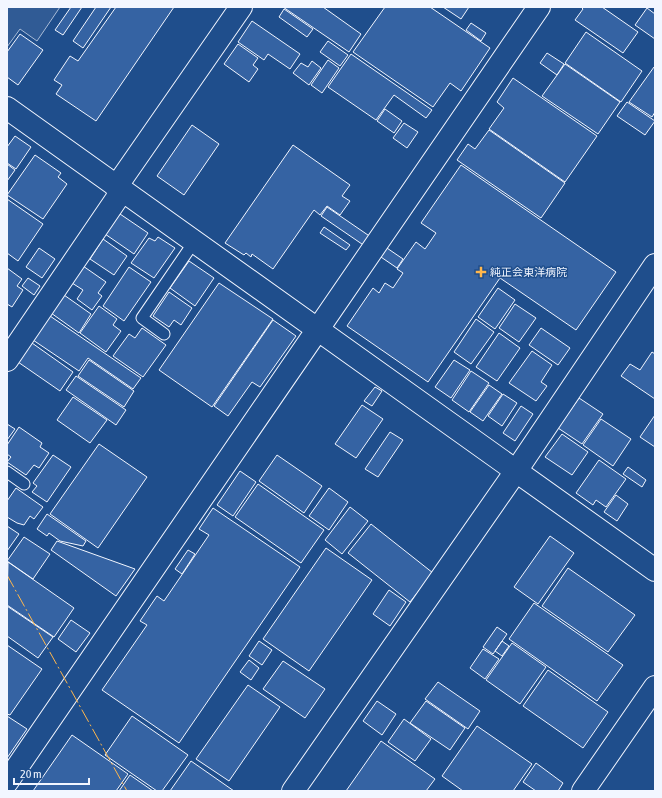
<svg xmlns="http://www.w3.org/2000/svg" width="662" height="798" viewBox="0 0 662 798" font-family="'Asap Condensed','Noto Sans JP',sans-serif">
<style>
.parking{fill:#305b95;stroke:#a8bbd7}
.building{fill:#3563a3;stroke:#f2f6ff}
.lines{fill:none;stroke-linecap:round;stroke-linejoin:round}
.lane-casing{stroke:#f2f6ff;stroke-width:13}
.street-casing{stroke:#f2f6ff;stroke-width:24}
.lane{stroke:#1f4e8c;stroke-width:11}
.street{stroke:#1f4e8c;stroke-width:22}
.power{stroke:#ffb74d;stroke-width:1;stroke-dasharray:14 3 2 3;stroke-linecap:butt}
.poi-dot{fill:#ffb74d;stroke:#1f4e8c;stroke-width:1.5}
.labels{text-anchor:middle;dominant-baseline:central;stroke-width:3;stroke-linejoin:round;paint-order:stroke}
.poi-label{font-size:11px;fill:#f2f6ff;stroke:#1f4e8c;text-anchor:start}
</style>
<rect width="100%" height="100%" fill="#1f4e8c"/>
<!-- parking -->
<path class="parking" d="M7 7H60L37 41 20 29 7 47Z"/>
<!-- building -->
<path class="building" d="M71 7H82L63 35 55 30Z
M96 7H111L83 48 73 41Z
M116 7H174L96 121 56 94 62 85 54 80 70 56 78 61Z
M283 7H323L361 34 349 52Z
M385 7H430L490 48 461 91 450 83 433 107 353 52Z
M443 7H469L461 19Z
M581 7H602L638 32 623 53 575 20 583 9Z
M647 8 655 14V39L635 25Z
M284 9 313 29 307 37 279 17Z
M252 21 300 54 290 69 268 54 264 60 238 42Z
M471 23 486 33 481 41 466 30Z
M586 32 642 71 621 102 565 63Z
M20 34 43 50 18 85 7 77V52Z
M328 41 348 55 340 66 320 52Z
M238 44 258 58 253 65 258 69 249 82 224 64Z
M547 53 564 64 557 75 540 63Z
M351 54 432 110 426 118 394 95 376 120 328 87Z
M328 60 339 68 322 93 311 85Z
M312 61 321 68 309 85 293 73 301 63 308 67Z
M565 64 620 102 598 134 542 96Z
M654 67 655 68V112L652 117 629 102Z
M513 78 597 136 565 182 489 129 504 108 497 102Z
M627 102 655 121 645 135 617 116Z
M385 109 402 121 394 133 377 121Z
M404 123 418 132 407 148 393 138Z
M192 125 219 144 184 195 157 176Z
M489 130 565 183 541 218 457 160 468 144 475 149Z
M15 136 31 147 16 169 7 163V147Z
M293 145 350 185 342 196 350 201 340 215 327 206 320 215 314 210 273 269 252 254 251 257 246 253 244 255 225 243Z
M35 155 61 173 58 177 67 184 43 219 7 195Z
M7 164 15 170 7 181Z
M461 165 616 272 576 330 500 278 428 382 347 326 373 288 379 293 385 283 393 288 403 273 397 269 416 242 425 249 436 233 421 223Z
M7 199 43 224 18 261 7 253Z
M327 207 403 259 397 268 321 216Z
M120 214 148 233 134 254 105 234Z
M324 227 350 245 346 250 320 233Z
M158 237 175 248 154 278 131 263 149 238 155 241Z
M103 239 127 256 114 275 90 259Z
M39 248 55 259 42 278 26 267Z
M189 261 214 278 195 306 170 288Z
M83 266 106 282 98 293 102 296 92 310 77 299 83 290 72 283Z
M129 267 151 282 124 321 103 306Z
M7 268 22 279 17 286 23 290 12 307 7 304Z
M28 278 40 286 34 295 22 286Z
M219 283 273 319 212 407 159 370Z
M498 288 515 300 495 329 478 317Z
M169 292 192 308 181 325 174 320 169 327 153 316Z
M64 295 91 314 79 333 51 313Z
M515 304 536 318 519 342 499 328Z
M99 306 117 319 113 325 121 331 106 352 80 333Z
M50 316 141 378 133 389 88 358 79 371 33 340Z
M476 319 494 332 471 364 454 352Z
M273 320 296 336 260 387 252 382 228 416 214 406Z
M142 328 166 345 143 377 113 356 129 334 135 338Z
M541 328 570 348 558 365 529 345Z
M499 333 520 348 497 381 476 367Z
M32 343 73 372 60 391 18 362Z
M532 351 552 365 541 382 547 386 536 401 509 383Z
M652 352 655 354V399L621 376 630 364 640 370Z
M89 360 134 391 124 407 78 376Z
M454 360 470 370 451 398 435 387Z
M471 371 489 383 469 412 452 400Z
M76 376 126 410 116 425 66 390Z
M489 385 502 394 483 421 470 412Z
M375 387 382 391 372 406 364 401Z
M503 394 517 403 502 426 488 416Z
M73 397 107 420 90 443 57 420Z
M579 398 603 414 582 444 558 428Z
M362 405 383 419 356 458 335 444Z
M521 406 533 414 515 441 503 433Z
M655 415V447L640 437Z
M601 419 631 439 613 466 583 445Z
M7 424 15 429 7 440Z
M19 427 42 443 40 447 49 453 39 468 34 465 26 475 7 462 11 457 7 454V445Z
M390 432 403 440 378 477 365 469Z
M562 434 588 452 572 475 545 457Z
M99 444 147 477 98 548 50 514Z
M53 455 71 467 47 502 32 492 37 486 33 483Z
M277 455 322 486 304 513 259 481Z
M599 460 626 479 606 507 596 500 593 505 576 493Z
M628 467 646 480 642 487 623 474Z
M240 471 256 482 233 516 217 505Z
M258 484 324 530 301 563 235 517Z
M16 488 43 507 34 519 30 516 24 525 17 523 7 517V501Z
M329 488 348 502 329 530 309 516Z
M616 495 628 504 617 521 604 512Z
M350 507 368 521 342 554 325 540Z
M213 508 300 567 179 743 102 690 147 625 140 621 157 596 164 601 209 535 199 529Z
M47 514 86 541 83 546 60 541 49 533 47 536 37 529Z
M371 524 433 573 410 602 348 553Z
M7 526 19 534 7 551Z
M550 536 574 553 538 604 514 587Z
M24 537 50 554 33 579 7 561Z
M57 541 135 569 116 596 51 550Z
M326 548 372 580 309 671 263 639Z
M188 550 195 554 182 574 175 569Z
M8 562 74 608 54 637 7 605Z
M568 568 635 615 608 652 542 606Z
M389 590 406 602 390 626 373 614Z
M534 603 623 665 597 701 509 639Z
M7 606 53 637 38 658 7 636Z
M71 620 90 633 76 652 58 639Z
M497 627 507 634 493 654 483 647Z
M259 641 272 650 262 665 249 656Z
M502 641 509 646 502 656 495 651Z
M512 643 546 667 520 704 486 680Z
M7 645 42 669 10 715 7 714Z
M483 649 499 659 485 679 470 668Z
M249 660 259 668 251 680 240 672Z
M283 661 325 689 305 718 263 689Z
M548 670 608 712 583 748 523 706Z
M438 682 480 711 468 729 425 699Z
M248 685 280 707 229 781 196 759Z
M377 701 396 714 382 735 363 721Z
M426 701 465 728 450 750 410 723Z
M7 716 27 729 7 758Z
M132 716 188 755 162 791H157L105 755Z
M404 719 431 739 415 761 388 742Z
M477 726 532 764 513 791H463L442 776Z
M72 735 128 774 116 791H33Z
M381 741 435 779 426 791H346Z
M191 761 234 791H170Z
M536 763 563 783 558 791H536L523 782Z
M130 775 153 791H119Z"/>
<g class="lines">
<defs>
<path id="lane" d="M164 334 142 318 194 242
M7 472 24 484"/>
<path id="street" d="M7 108 655 570
M116 187 241 7
M7 360 122 191
M7 782 539 7
M293 791 516 471 655 265
M583 791 655 687"/>
</defs>
<!-- lane casing -->
<use href="#lane" class="lane-casing"/>
<!-- street casing -->
<use href="#street" class="street-casing"/>
<!-- lane -->
<use href="#lane" class="lane"/>
<!-- street -->
<use href="#street" class="street"/>
<!-- power -->
<path class="power" d="M7 575 127 791"/>
</g>
<!-- markers -->
<path class="poi-dot" d="M479 266h4v4h4v4h-4v4h-4v-4h-4v-4h4z"/>
<g class="labels">
<!-- poi labels -->
<g class="poi-label">
<text x="490" y="272">純正会東洋病院</text>
</g>
</g>
<!-- border -->
<rect width="662" height="798" fill="none" stroke="#f2f6ff" stroke-width="16"/>
<!-- scale -->
<path d="M14 778v6h75v-6" fill="none" stroke="#f2f6ff" stroke-width="2"/>
<text x="20" y="778" font-size="12" fill="#f2f6ff" stroke="#1f4e8c" stroke-width="3" paint-order="stroke">20 m</text>
</svg>
